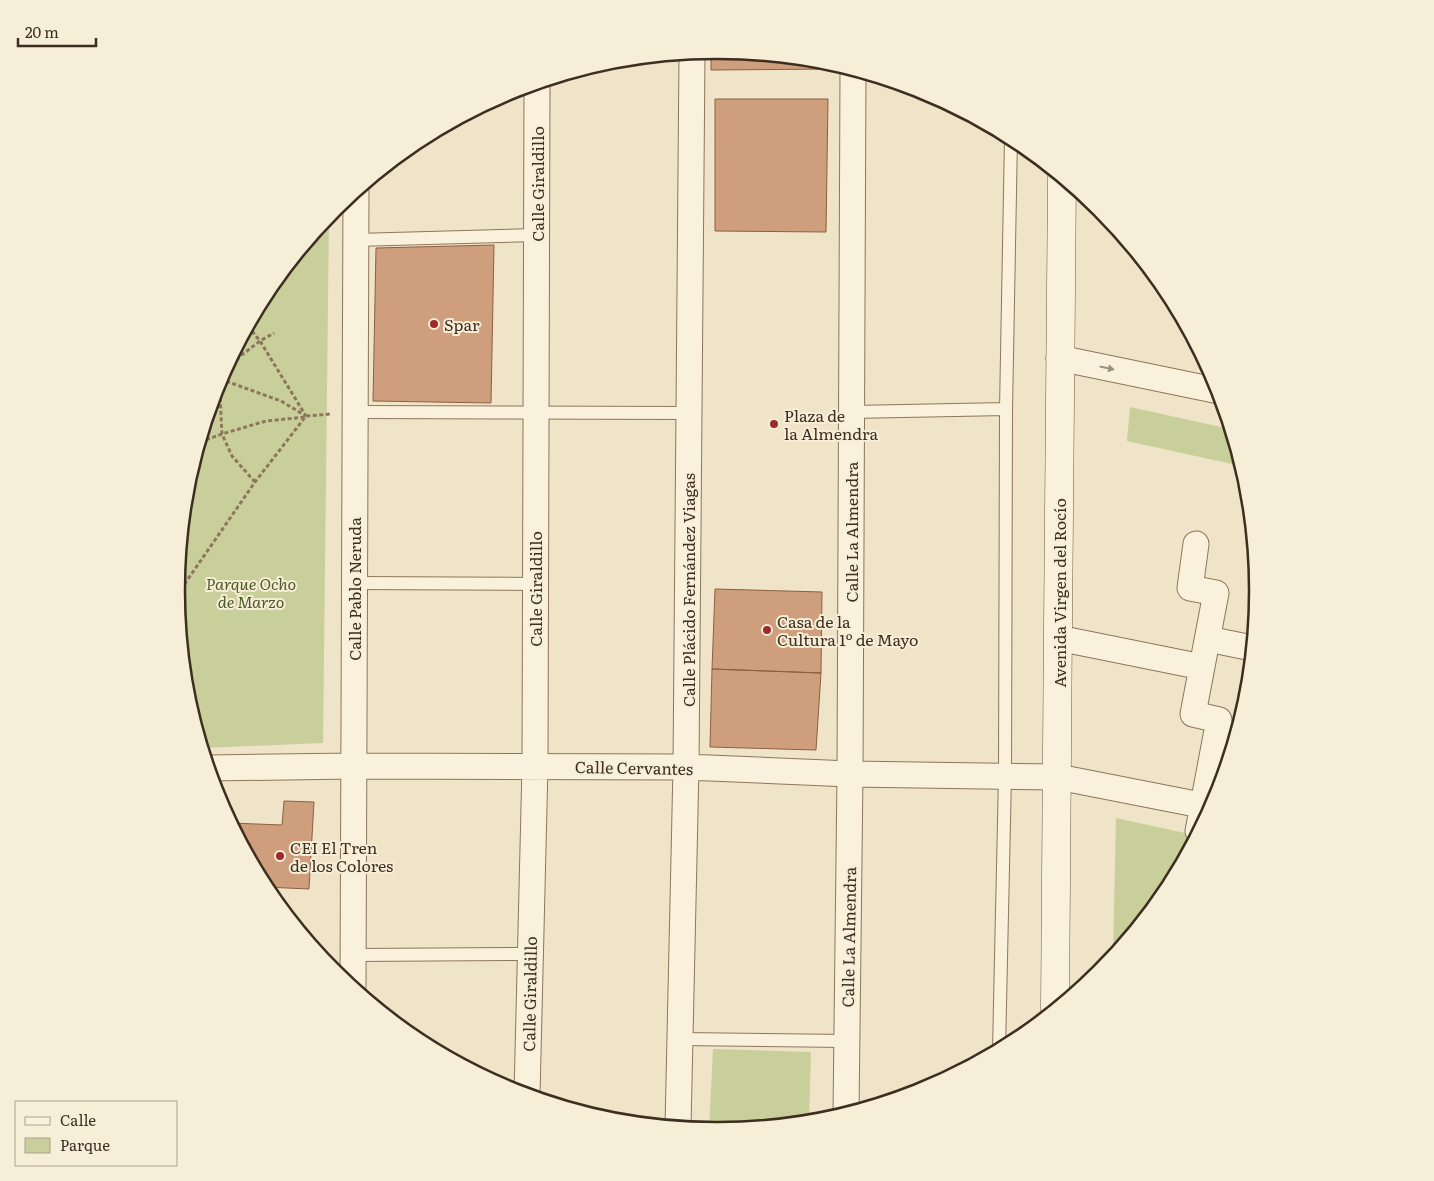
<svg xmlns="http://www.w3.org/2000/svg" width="1434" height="1181" viewBox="0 0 1434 1181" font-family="Literata,serif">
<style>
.green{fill:#c9cf9b}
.building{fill:#cf9f7d;stroke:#8d5f41}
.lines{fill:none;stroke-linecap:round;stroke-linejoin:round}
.lane-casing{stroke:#8d765c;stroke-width:14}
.street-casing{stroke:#8d765c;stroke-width:27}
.secondary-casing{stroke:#6f573f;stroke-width:29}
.path{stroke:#8d765c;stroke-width:3;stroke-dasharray:4 2.5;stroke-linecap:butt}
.lane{stroke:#faf1dc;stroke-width:12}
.street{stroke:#faf1dc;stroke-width:25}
.secondary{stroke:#faf1dc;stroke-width:28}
.oneway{fill:#9c907e}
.poi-dot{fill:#9e2a2b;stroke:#f7eed8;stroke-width:2}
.labels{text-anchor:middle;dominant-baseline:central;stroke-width:4;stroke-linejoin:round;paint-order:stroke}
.street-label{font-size:16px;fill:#3d2e20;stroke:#f7eed8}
.poi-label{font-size:16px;fill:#3d2e20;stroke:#f7eed8;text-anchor:start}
.park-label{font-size:16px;font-style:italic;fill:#4d5a26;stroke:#f7eed8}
.rim{fill:none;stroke:#3d2e20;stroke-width:2.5}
</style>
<rect width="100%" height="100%" fill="#f0e4c8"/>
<!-- green -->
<path class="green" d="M329 216 323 743 203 748 187 696 177 590 187 485 218 383 268 290Z
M1130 407 1230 429 1241 466 1127 441Z
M1116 818 1194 835 1192 843 1166 891 1113 955Z
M713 1049 811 1052 809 1122 717 1131 709 1130Z"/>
<!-- building -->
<path class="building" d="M717 50 823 60 837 65V69L711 70V51Z
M715 99H828L826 232 715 231Z
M494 245 491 403 373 401 376 248Z
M715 589 822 592 821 673 712 669Z
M712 669 821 673 816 750 710 747Z
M284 801 314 802 309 889 265 887 231 823 282 825Z"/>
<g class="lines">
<defs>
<path id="lane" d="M355 240 537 235
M354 412 689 413
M851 412 1006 409
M354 583 535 584
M353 955 530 954
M680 1039 847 1041
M999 1050 1005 776 1006 409 1011 138"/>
<path id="street" d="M1059 358 1219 391
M1196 544 1190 588 1216 593 1193 714 1219 720 1198 831
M1058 638 1202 667
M1208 639 1252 648
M209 768 353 766 686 767 850 774 1058 777 1211 807
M353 987 356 191
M527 1095 535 766 537 83
M846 1114 850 774 853 70
M678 1127 686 767 692 53"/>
<path id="secondary" d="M1055 1009C1058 732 1058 455 1062 178"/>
</defs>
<!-- lane casing -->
<use href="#lane" class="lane-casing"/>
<!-- street casing -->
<use href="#street" class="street-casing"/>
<!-- secondary casing -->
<use href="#secondary" class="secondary-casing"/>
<!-- path -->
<path class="path" d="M248 326 260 341 306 416
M220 379 281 401 306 416
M200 442 222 434 266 421 306 417
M255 482 232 456 222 434 220 396 226 381 239 357 260 341 274 333
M177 595 255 482 306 416 331 414"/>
<!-- lane -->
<use href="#lane" class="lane"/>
<!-- street -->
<use href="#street" class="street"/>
<!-- secondary -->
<use href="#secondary" class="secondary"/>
</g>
<!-- one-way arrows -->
<defs><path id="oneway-solid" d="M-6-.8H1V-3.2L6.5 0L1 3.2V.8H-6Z" transform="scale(1.25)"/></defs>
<use class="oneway" href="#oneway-solid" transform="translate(1107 368) rotate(12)"/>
<!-- markers -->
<g class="poi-dot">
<circle cx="434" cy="324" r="5"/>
<circle cx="774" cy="424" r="5"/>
<circle cx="767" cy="630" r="5"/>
<circle cx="280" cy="856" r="5"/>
</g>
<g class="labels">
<!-- street labels -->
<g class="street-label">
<text transform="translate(537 184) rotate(-90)">Calle Giraldillo</text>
<text transform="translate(851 532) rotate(-90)">Calle La Almendra</text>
<text transform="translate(354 589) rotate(-90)">Calle Pablo Neruda</text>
<text transform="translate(535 589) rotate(-90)">Calle Giraldillo</text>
<text transform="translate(688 590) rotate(-90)">Calle Plácido Fernández Viagas</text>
<text transform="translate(1059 593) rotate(-90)">Avenida Virgen del Rocío</text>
<text transform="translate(634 767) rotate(1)">Calle Cervantes</text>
<text transform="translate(848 937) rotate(-89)">Calle La Almendra</text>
<text transform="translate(529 994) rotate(-89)">Calle Giraldillo</text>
</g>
<!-- poi labels -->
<g class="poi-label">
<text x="444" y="324">Spar</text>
<text x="784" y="415">Plaza de<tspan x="784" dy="18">la Almendra</tspan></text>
<text x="777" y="621">Casa de la<tspan x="777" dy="18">Cultura 1º de Mayo</tspan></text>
<text x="290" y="847">CEI El Tren<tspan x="290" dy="18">de los Colores</tspan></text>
</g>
<!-- park labels -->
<g class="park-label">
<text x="251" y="583">Parque Ocho<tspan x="251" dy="18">de Marzo</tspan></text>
</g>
</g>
<!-- crop -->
<path d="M0 0H1434V1181H0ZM716 59H718A531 531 0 0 1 1249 590V591A531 531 0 0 1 718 1122H716A531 531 0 0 1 185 591V590A531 531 0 0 1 716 59Z" fill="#f7eed8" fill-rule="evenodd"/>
<path class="rim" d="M716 59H718A531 531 0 0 1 1249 590V591A531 531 0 0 1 718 1122H716A531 531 0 0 1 185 591V590A531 531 0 0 1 716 59Z"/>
<!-- legend -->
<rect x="15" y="1101" width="162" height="65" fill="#f7eed8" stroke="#ada18e"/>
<rect x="25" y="1117" width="25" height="8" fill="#faf1dc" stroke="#ada18e"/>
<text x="60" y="1126" font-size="15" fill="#3d2e20">Calle</text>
<rect x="25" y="1138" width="25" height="15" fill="#c9cf9b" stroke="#ada18e"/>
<text x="60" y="1151" font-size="15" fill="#3d2e20">Parque</text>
<!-- scale -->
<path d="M18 38v8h78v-8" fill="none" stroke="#3d2e20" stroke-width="2.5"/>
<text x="25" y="38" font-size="15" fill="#3d2e20" stroke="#f7eed8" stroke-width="4" paint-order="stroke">20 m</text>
</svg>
